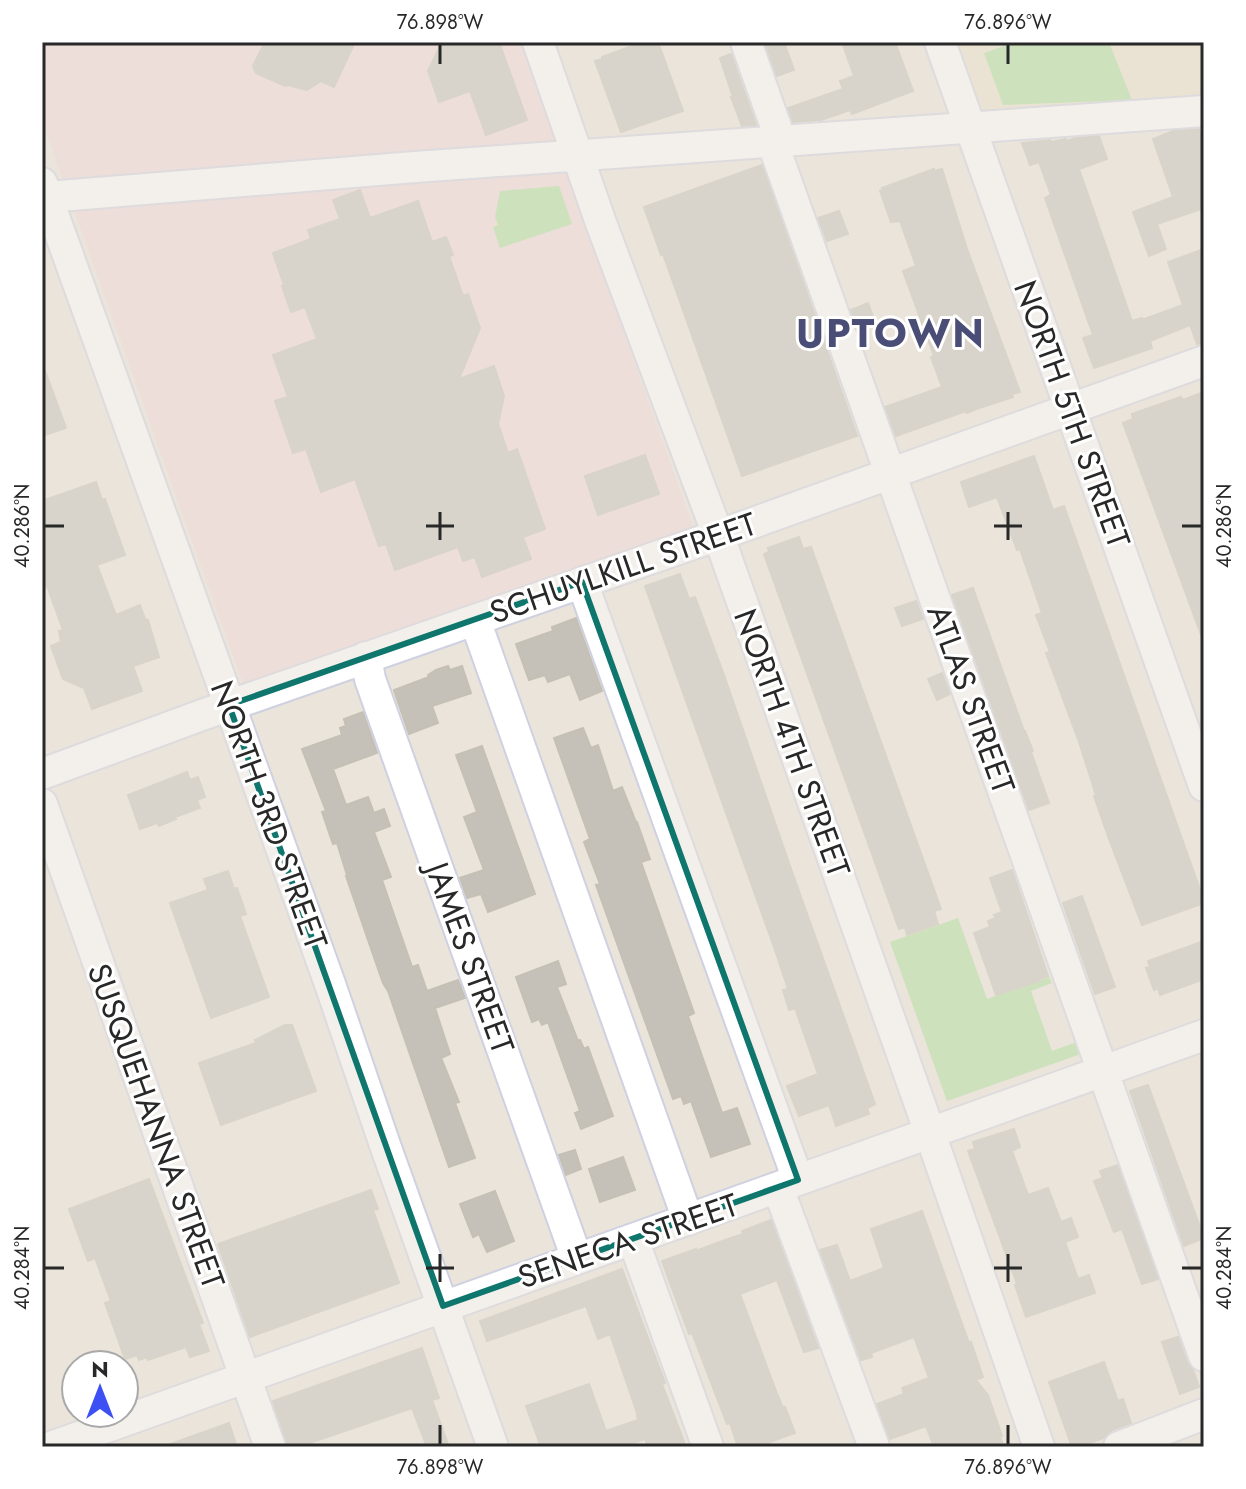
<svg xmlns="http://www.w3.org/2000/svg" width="1246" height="1489" viewBox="0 0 1246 1489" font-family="Jost,sans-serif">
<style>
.education{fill:#ece3c9}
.medical{fill:#f1d7d7}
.green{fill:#aae097}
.building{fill:#c5c1b9;stroke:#c5c0b4;stroke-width:2}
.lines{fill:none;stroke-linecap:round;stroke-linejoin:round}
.minor-casing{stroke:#cfd1e1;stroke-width:34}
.minor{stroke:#fff;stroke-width:30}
.marked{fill:none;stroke:#0f766e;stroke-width:6;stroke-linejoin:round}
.ticks{fill:none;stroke:#282828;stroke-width:3}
.labels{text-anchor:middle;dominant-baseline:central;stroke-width:6;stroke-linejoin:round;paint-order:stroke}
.street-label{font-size:32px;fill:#282828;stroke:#fff}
.district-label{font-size:40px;font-weight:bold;letter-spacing:2px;fill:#4a4e77;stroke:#fff}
.neatline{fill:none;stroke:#282828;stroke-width:3}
.ticks-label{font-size:20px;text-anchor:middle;fill:#282828}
</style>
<rect width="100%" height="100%" fill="#eae4da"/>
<!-- education -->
<path class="education" d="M955 42H1204V104L982 119Z"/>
<!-- medical -->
<path class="medical" d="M42 42H520L693 527 244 686 42 120Z"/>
<!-- green -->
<path class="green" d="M1015 42H1109L1132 100 1003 105 984 53Z
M559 186 572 224 500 248 493 227 498 225 495 217 500 191Z
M958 918 987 999 1049 977 1052 983 1031 991 1052 1051 1077 1042 1081 1054 947 1101 890 942Z"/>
<!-- building -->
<path class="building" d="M265 42H355L334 87 321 81 307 90 288 85 285 86 256 73 253 66Z
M442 42H499L527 120 486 135 470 91 439 102 428 71Z
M643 42H658L683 111 621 132 595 61 602 59V57Z
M765 42H784L794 70 777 76Z
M842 42H895L913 91 852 114 850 110 821 120 793 122 788 108 843 89 840 81 854 76Z
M731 54 756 125 742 126 731 97H733L720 58Z
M1199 129 1204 143V208L1157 224 1166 249 1149 256 1133 212 1173 197 1153 139 1173 131Z
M1099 136 1107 159 1079 169 1132 321 1142 318V320L1183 305 1168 262 1204 249V343L1197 344 1190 325 1150 341 1152 348 1094 368 1083 338 1093 335 1045 198 1051 195 1039 162 1030 165 1022 143 1050 140 1051 142 1066 139 1067 141 1076 138Z
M762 165 857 436 742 476 663 254 661 255 644 207Z
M934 169V171L942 169 967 249 1020 392 1012 394 1013 397 979 408 967 413 966 411 896 436 885 407 942 387 931 357 934 356 903 271 916 266 900 221 891 222 880 191 883 190 882 188Z
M360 190 370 218 418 201 432 242 446 237 453 255 449 256 463 296 468 294 480 328 459 379 494 366 504 396 498 424 508 453 517 449 545 529 523 537 531 559 482 577 475 557 463 561 458 547 395 570 386 544 379 546 355 479 321 492 306 449 293 453 275 401 288 397 273 355 317 339 305 307 291 312 282 286 284 285 273 253 311 239 308 230 340 219 333 200Z
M839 211 848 234 827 241 818 218Z
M868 303 875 322 857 328 851 310Z
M42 368H44L66 428 42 436Z
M1204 392V640H1203L1123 423 1133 419 1132 414 1181 397 1183 400Z
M645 455 659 494 598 515 585 476Z
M1034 456 1053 510 1064 506 1204 901V903L1142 925 1109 839 1094 796 1096 795 1079 742 1046 653 1050 652 1036 615 1042 613 1020 549 1017 550 997 497 969 507 961 482Z
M96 482 102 500 105 499 125 555 97 565 116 615 140 605 145 619 148 620 159 657 133 666 142 691 92 709 84 688 63 679 51 646 61 642 59 631 63 630 47 586 42 588V501Z
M799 537 803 549 811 547 941 909 934 911 938 924 907 935 905 927 899 929 764 554 769 552 768 548Z
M680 574 689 599 695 597 724 675 790 866 875 1104 867 1108 869 1114 836 1126 829 1105 799 1116 787 1086 818 1074 795 1008 789 1010 783 990 788 989 775 950 645 586Z
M973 588 1024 731H1025L1033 751 1031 752 1049 803 1029 810 952 595Z
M916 601 923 619 902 626 895 608Z
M576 618 602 691 580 700 570 674 548 682 545 675 529 680 516 644 553 631 552 627Z
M448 666 450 670 462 666 471 693 432 706 438 723 409 734 394 690 429 677 428 675 436 670Z
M942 673 950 694 937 700 928 679Z
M363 712 377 753 333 769 346 805 368 797 374 813 384 809 390 826 374 832 391 877 382 880 412 967 418 965 427 991 458 980 465 998 435 1008 450 1054 441 1058 459 1102 455 1103 475 1158 449 1167 388 991 383 983 368 940 346 876 347 875 337 843 333 844 322 812 326 811 302 749 342 735 340 728 346 726 344 719Z
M583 728 591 748 598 745 613 791 622 787 636 822H637L650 859 641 862 694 1013 688 1016 702 1056 722 1113 737 1108 750 1144 711 1157 691 1101 684 1104 681 1096 673 1099 596 885 600 884 584 842 590 839 554 738Z
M482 746 535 894 488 912 481 894 467 898 460 878 484 870 464 817 477 812 456 755Z
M187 772 190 780 198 777 205 797 197 800 200 808 175 817 176 819 159 826 157 823 140 829 128 795Z
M1012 870 1048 976 1039 979 1040 981 996 995 974 933 990 927 988 921 996 918 994 915 1002 912 990 878Z
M228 871 234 889 237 888 246 914 240 916 269 997 211 1018 170 903 208 890 204 879Z
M1082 896 1115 987 1095 994 1063 903Z
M1204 941V979L1160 995 1158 988 1154 990 1146 968 1150 967 1148 961Z
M558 961 566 984 557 987 578 1041 580 1040 584 1049 588 1047 613 1116 581 1129 575 1113 580 1111 548 1022 542 1025 539 1019 532 1022 516 977Z
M285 1025H292L316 1091 221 1125 199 1063 256 1043 255 1040Z
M1148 1085 1204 1238 1184 1246 1130 1091Z
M1014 1129 1020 1147 1012 1151 1028 1195 1048 1188 1061 1222 1071 1218 1078 1237 1065 1242 1078 1279 1089 1275 1095 1293 1026 1317 1015 1285 1017 1284 968 1151 975 1149 973 1142Z
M575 1150 581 1169 566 1175 559 1155Z
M623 1157 635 1190 600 1202 589 1169Z
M1118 1165 1158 1279 1142 1284 1122 1229 1114 1232 1094 1181 1103 1178 1100 1171Z
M149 1179 203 1323 199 1324 209 1351 190 1357 186 1347 148 1360 147 1357 139 1360 137 1355 125 1359 105 1303 111 1301 95 1258 88 1261 69 1209Z
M371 1190 378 1209 373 1210 399 1283 250 1337 218 1244Z
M495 1191 514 1241 487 1252 479 1234 473 1237 460 1204Z
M922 1211 955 1304 969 1343 971 1342 983 1377 976 1380 988 1395 1002 1436 1000 1437 1004 1447H934L926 1426 890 1439 877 1404 904 1394 902 1388 929 1378 914 1337 871 1353 872 1357 861 1360 820 1250 837 1245 850 1281 884 1268 871 1229Z
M771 1220 818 1348 804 1352 777 1280 740 1294 776 1391 783 1408 785 1407 795 1433 756 1447H738L730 1423 727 1424 692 1333 689 1334 662 1261 696 1249V1251L717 1243 743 1234 742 1231Z
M622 1269 665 1383 662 1384 686 1447H648L645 1439 621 1447H541L526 1406 589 1384 606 1431 638 1420 637 1416H638L610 1334 598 1339 586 1306 487 1341 480 1321Z
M1178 1337 1187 1362 1193 1370 1199 1387 1180 1394 1162 1342Z
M422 1348 439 1398 432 1400 449 1447H427L412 1408 298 1447H288L273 1401Z
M1104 1362 1118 1401 1123 1399 1131 1423 1112 1430 1104 1438 1078 1447H1072L1049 1382Z
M229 1423 237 1447H168V1445Z"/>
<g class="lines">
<defs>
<path id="minor" d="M538 42 601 223 724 551 924 1116 1039 1447
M746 42 776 127 777 155C918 556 1064 955 1204 1356
M940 42 1204 786
M42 183 330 984 385 1145 493 1447
M47 197 415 167 1204 111
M582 582 798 1180
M475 620 688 1220
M366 657 370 679 577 1259
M42 774 202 715 736 529 1204 361
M42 804 270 1447
M778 1188 874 1447
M633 1239 708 1447
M51 1447 1204 1035
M1119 1447 1204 1414"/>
</defs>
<!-- minor casing -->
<use href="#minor" class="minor-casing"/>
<!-- minor -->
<use href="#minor" class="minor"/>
</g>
<!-- marked area -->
<path d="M0 0H1246V1489H0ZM582 582 798 1180 443 1306 229 705Z" fill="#eae4da" fill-opacity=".55" fill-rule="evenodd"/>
<path class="marked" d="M582 582 798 1180 443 1306 229 705Z"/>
<!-- ticks -->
<path class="ticks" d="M440 44V64M1008 44V64M440 512V540M1008 512V540M44 526H64M426 526H454M994 526H1022M1182 526H1202M440 1254V1282M1008 1254V1282M44 1268H64M426 1268H454M994 1268H1022M1182 1268H1202M440 1425V1445M1008 1425V1445"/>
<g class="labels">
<!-- street labels -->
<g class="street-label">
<text transform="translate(1072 414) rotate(70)">NORTH 5TH STREET</text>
<text transform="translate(623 568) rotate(-19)">SCHUYLKILL STREET</text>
<text transform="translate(971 699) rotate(70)">ATLAS STREET</text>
<text transform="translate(792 743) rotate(70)">NORTH 4TH STREET</text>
<text transform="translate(269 815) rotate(70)">NORTH 3RD STREET</text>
<text transform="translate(470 958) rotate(70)">JAMES STREET</text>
<text transform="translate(156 1126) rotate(70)">SUSQUEHANNA STREET</text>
<text transform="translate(628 1241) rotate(-19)">SENECA STREET</text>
</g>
<!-- district labels -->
<g class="district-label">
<text x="891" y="333">UPTOWN</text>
</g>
</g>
<!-- border -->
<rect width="1246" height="1489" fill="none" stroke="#ffffff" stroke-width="88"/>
<!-- north arrow -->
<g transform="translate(100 1389)"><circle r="38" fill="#ffffff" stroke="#a9a9a9" stroke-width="2"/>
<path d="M0-6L14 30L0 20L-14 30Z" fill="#3c50f4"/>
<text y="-12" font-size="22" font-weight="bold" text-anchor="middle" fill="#282828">N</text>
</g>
<rect x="44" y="44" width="1158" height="1401" class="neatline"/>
<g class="ticks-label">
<text x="440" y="29">76.898°W</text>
<text x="1008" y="29">76.896°W</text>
<text transform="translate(22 526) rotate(-90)" y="7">40.286°N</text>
<text transform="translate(1224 526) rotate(-90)" y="7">40.286°N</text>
<text transform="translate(22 1268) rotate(-90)" y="7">40.284°N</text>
<text transform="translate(1224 1268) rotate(-90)" y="7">40.284°N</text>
<text x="440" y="1474">76.898°W</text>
<text x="1008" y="1474">76.896°W</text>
</g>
</svg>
